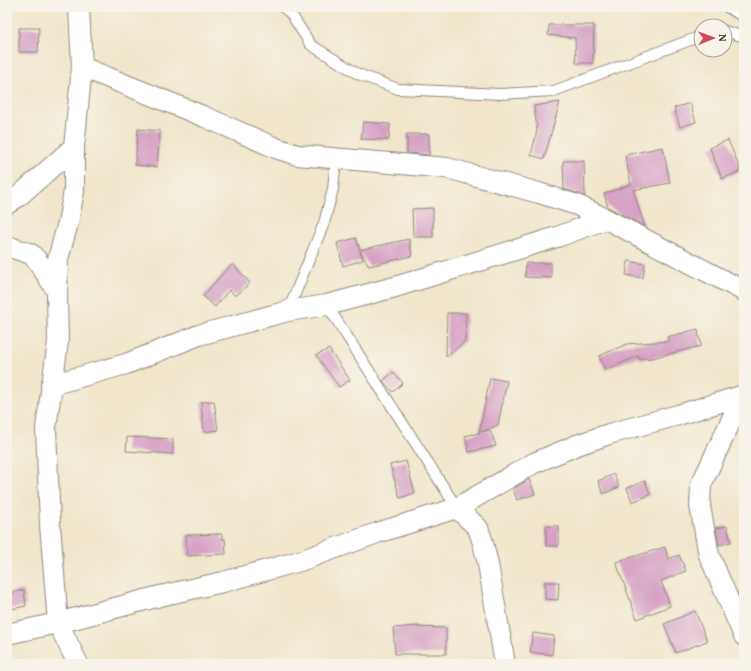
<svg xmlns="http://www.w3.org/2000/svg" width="751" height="671" viewBox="0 0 751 671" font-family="'Gentium Book Plus',serif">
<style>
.building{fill:#d6a1c5}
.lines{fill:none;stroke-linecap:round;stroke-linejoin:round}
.service-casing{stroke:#8e887c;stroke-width:12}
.minor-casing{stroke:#8e887c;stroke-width:22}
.service{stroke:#fff;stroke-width:10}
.minor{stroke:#fff;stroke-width:20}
</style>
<rect width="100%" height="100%" fill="#f7f3e8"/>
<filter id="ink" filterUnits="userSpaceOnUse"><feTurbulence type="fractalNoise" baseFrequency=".025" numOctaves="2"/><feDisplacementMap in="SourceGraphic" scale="8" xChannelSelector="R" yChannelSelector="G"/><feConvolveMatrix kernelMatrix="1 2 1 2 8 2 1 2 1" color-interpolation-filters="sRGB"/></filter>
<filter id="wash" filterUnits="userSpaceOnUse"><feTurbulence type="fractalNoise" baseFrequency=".012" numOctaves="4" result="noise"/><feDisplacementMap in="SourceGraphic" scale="16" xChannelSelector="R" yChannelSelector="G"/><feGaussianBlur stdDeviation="0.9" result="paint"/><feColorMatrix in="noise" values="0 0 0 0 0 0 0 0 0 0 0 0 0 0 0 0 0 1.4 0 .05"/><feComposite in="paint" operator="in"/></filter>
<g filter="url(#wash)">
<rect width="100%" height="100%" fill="#f1e6cc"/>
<g id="blocks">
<!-- building -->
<path class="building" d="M549 25H594L593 63H576L575 38 548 35Z
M19 28H39L38 52H19Z
M560 102 544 159 531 155 537 131 534 106Z
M690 103 696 122 680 127 674 108Z
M363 122 390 124 389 140 361 139Z
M138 129 160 131 157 167 135 165Z
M407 134H429V155L407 153Z
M728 140 741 171 722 179 710 148Z
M663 147 670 183 633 190 645 227 608 207 604 194 631 184 625 155Z
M563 161H584L585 196 564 189Z
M433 208V237H413L412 209Z
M356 238 360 250 409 239 412 256 369 266 360 251 363 260 343 266 337 243Z
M628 261 645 264 643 278 626 275Z
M526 263H551V278L525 277Z
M233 264 250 283 236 296 229 290 215 307 203 296 224 272Z
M447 313H466L465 341 446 357Z
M698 329 699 339H700L701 346 652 358 639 359 638 356 605 370 599 356 627 344 669 341 667 337Z
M329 349 350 380 339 387 316 355Z
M393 372 403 383 393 392 383 381Z
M490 378 507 381 498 425 481 432 490 430 496 446 469 452 465 436 479 433Z
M214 401 218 430 204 432 201 402Z
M127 437 173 439V454L126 451Z
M406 461 415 493 400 498 390 465Z
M614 474 619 487 603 494 598 481Z
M529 479 535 494 517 500 513 489Z
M645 481 650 495 632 502 627 488Z
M546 526H559V546H546Z
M727 526 731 542 719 545 716 528Z
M222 534V539H225L226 554 187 556 186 535Z
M665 547 668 559 679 555 686 571 661 581 670 606 637 619 616 562Z
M545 582H559L558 600 545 599Z
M24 590 26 606 11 609 8 593Z
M744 591V606H743L738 593Z
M695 611 707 641 676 653 664 624Z
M418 626V627L446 628V654H395L393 628Z
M533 633 554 636 552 655 530 652Z"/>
</g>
</g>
<g filter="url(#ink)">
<use href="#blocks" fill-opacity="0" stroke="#8e887c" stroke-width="1"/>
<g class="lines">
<defs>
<path id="service" d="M283 7 291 14 311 45 358 74 398 89 500 94 554 91 701 36
M727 7 744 17
M725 31 744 37
M327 305 457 508
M288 311 324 223 333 189 336 158"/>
<path id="minor" d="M82 67 205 117 276 148 297 155 447 168 539 193 577 205 606 219 744 291
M7 204 19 196 74 147
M7 246 31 254 37 260 57 291
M51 385 126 364 199 335 288 311 327 305 395 287 557 237 606 219
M743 395 701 485 700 506 709 555 744 636
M457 508 478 528 483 543 488 564 505 664
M7 634 58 623 160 596 223 582 300 561 377 533 457 508 534 463 577 445 609 434 678 415 744 395
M78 664 58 623 50 525 46 428 58 342 57 296 58 259 68 223 74 191V147L82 67 79 7"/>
</defs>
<!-- service casing -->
<use href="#service" class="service-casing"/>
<!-- minor casing -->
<use href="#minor" class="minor-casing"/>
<!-- service -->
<use href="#service" class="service"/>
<!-- minor -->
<use href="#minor" class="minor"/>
</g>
</g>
<!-- margin -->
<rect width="751" height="671" fill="none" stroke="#f7f3e8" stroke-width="24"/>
<!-- north arrow -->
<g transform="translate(713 38) rotate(89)"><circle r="19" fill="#f7f3e8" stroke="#a5a39c"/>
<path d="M0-3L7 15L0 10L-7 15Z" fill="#d1495b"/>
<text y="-6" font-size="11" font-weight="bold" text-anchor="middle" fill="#2b2b2b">N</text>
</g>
</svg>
